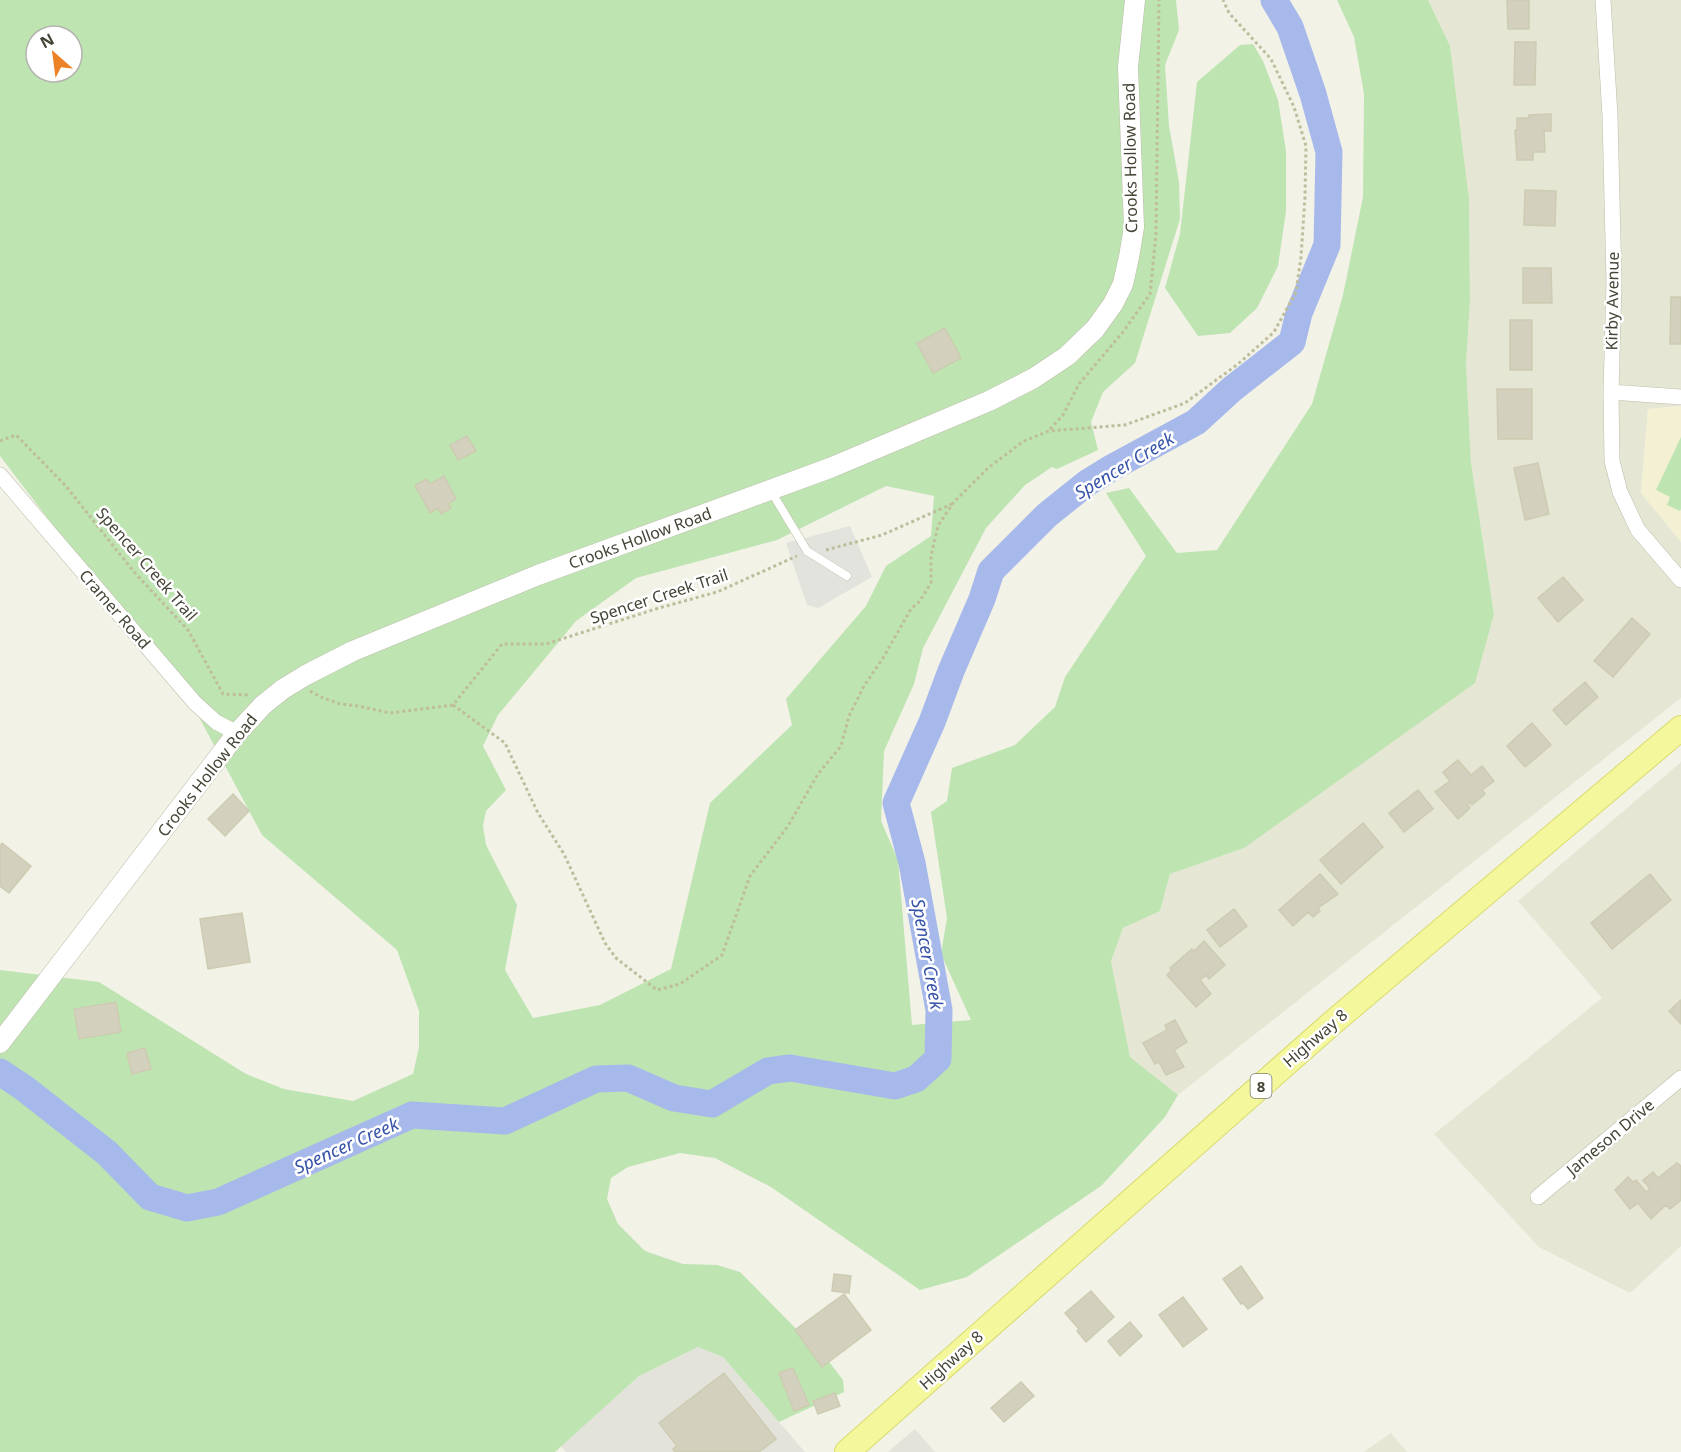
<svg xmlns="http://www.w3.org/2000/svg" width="1681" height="1452" viewBox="0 0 1681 1452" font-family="'Noto Sans',sans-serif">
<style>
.residential{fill:#e6e6d5}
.commercial{fill:#f3f0d3}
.industrial{fill:#e4e3db}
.green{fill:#bee4b2;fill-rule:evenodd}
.parking{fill:#e3e3de}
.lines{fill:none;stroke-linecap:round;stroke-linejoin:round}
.river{stroke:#a7b9eb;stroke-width:27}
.building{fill:#d3d1bd;stroke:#cdcbb1;stroke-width:1.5}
.service-casing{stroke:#bdbdaa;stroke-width:9}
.minor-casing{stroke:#bdbdaa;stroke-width:16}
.tertiary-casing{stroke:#bdbdaa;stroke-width:21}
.primary-casing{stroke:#d9db6c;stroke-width:26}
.path{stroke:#bebd9c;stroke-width:3;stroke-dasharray:3 3;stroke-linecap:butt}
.service{stroke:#fff;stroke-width:8}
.minor{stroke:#fff;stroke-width:15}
.tertiary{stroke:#fff;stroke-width:20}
.primary{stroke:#f4f79b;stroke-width:24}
.labels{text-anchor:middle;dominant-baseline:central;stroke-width:5;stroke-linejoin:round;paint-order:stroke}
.shield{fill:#fff;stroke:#7d7c72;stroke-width:1.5}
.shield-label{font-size:15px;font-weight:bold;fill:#454436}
.street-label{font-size:16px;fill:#454436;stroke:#fff}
.water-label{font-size:18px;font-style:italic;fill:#3754a9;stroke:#fff}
</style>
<rect width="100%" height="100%" fill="#f2f2e7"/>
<!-- residential -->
<path class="residential" d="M1428 0H1681V406L1648 409 1641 493 1681 542V698L1178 1095 1130 1057 1111 961 1123 928 1160 911 1170 874 1244 848 1494 614 1471 463 1466 364 1470 301 1469 199 1450 46Z
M1681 762V1246L1630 1293 1539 1247 1434 1134 1602 998 1518 901Z
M1391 1433 1407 1452H1364Z"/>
<!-- commercial -->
<path class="commercial" d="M1681 406V542L1641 493 1648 409Z"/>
<!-- industrial -->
<path class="industrial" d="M698 1347 723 1357 805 1452H566L561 1446 639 1376Z
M915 1429 935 1452H888Z"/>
<!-- green -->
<path class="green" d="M0 0H1176L1179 30 1165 65 1169 126 1179 182 1180 219 1135 363 1103 392 1091 422 1098 450 1057 469 1052 467 1025 485 986 528 923 648 914 684 884 751 881 821 898 860 912 1025 971 1020 941 954 947 918 931 812 947 801 952 768 1015 745 1055 707 1065 677 1146 556 1106 493 1129 488 1177 553 1217 550 1312 404 1343 295 1363 197 1364 94 1354 37 1337 0H1428L1450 46 1469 199 1470 301 1466 364 1471 463 1494 614 1475 683 1244 848 1170 874 1160 911 1123 928 1111 961 1130 1057 1178 1095 1165 1117 1101 1186 967 1277 920 1290 771 1187 715 1158 680 1153 628 1167 611 1178 607 1199 618 1224 645 1251 683 1264 717 1265 740 1272 830 1363 843 1380 844 1392 779 1422 723 1357 698 1347 639 1376 555 1452H0V970L99 982 246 1074 284 1089 353 1101 413 1074 419 1047V1011L397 950 262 835 174 670 110 600 0 456ZM36 36H72V72H36ZM886 486 934 496 931 536 886 566 866 606 786 699 792 725 710 803 671 969 600 1005 533 1018 505 970 517 905 486 845 483 826 486 811 506 790 483 746 498 715 576 621 636 578 777 540Z
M1253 44 1263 61 1278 100 1286 151V211L1278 266 1257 308 1230 333 1198 336 1165 288 1180 234 1197 82 1240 45Z
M1681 437V509L1680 511 1667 505 1670 497 1656 490Z"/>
<!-- parking -->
<path class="parking" d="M850 526 872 577 818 608 807 605 786 543Z"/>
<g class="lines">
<!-- river -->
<path class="river" d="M0 1072 24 1088 107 1153 150 1197 187 1208 218 1202 412 1115 505 1121 596 1079 628 1078 674 1098 712 1104 768 1071 790 1068 895 1086 916 1079 938 1059 939 1010 912 863 896 803 932 722 951 671 982 599 991 571 1047 515 1087 483 1113 467 1196 422 1232 389 1292 342 1299 313 1327 245 1329 152 1313 94 1290 27 1274 0"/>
</g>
<!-- building -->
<path class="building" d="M1507 0H1529V29H1508Z
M1515 42H1536L1535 85H1514Z
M1551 114V131H1544L1545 152H1533V160H1517L1515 130H1517V118H1529V115Z
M1525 190 1556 191 1555 226 1524 225Z
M1523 268H1551L1552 303H1523Z
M1671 297H1681V344H1670Z
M1510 320H1532V370H1510Z
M945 328 961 358 933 373 917 343Z
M1497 389H1532V439H1498Z
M467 436 476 451 458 460 450 445Z
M1538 463 1549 514 1525 520 1514 468Z
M444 476 456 499 448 504 451 508 441 514 438 508 430 513 415 485 427 479 430 484Z
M1563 577 1583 600 1558 622 1538 598Z
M1632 618 1650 634 1613 677 1594 661Z
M1585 682 1598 697 1566 725 1553 710Z
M1532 723 1551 745 1525 767 1507 746Z
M1458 760 1471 775 1482 766 1494 781 1482 790 1485 794 1472 805 1469 802 1467 804 1470 808 1458 819 1435 792 1450 781 1443 772Z
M1418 790 1433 809 1404 832 1389 813Z
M233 794 249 811 225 836 208 819Z
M1363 823 1383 847 1341 884 1320 860Z
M2 843 31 866 9 893 0 886V846Z
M1320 874 1338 894 1318 908 1320 911 1313 917 1308 912 1293 926 1279 910Z
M1650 874 1671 900 1612 949 1591 923Z
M1234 909 1247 926 1220 947 1207 930Z
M242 913 250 962 208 969 200 919Z
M1204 941 1225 965 1209 979 1206 975 1200 980 1211 994 1196 1007 1167 975 1172 970 1170 968 1192 949 1194 951Z
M1681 1000V1024L1669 1011Z
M116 1002 121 1032 79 1039 74 1009Z
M1175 1020 1187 1042 1174 1050 1184 1067 1166 1075 1159 1062 1155 1064 1143 1043 1167 1030 1165 1025Z
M145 1048 151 1069 132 1074 127 1053Z
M1677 1163 1681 1166V1200L1670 1209 1666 1205 1651 1219 1638 1203 1630 1209 1615 1190 1628 1177 1633 1182 1636 1180 1646 1192 1650 1189 1643 1180 1653 1172 1658 1178Z
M1241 1266 1263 1298 1248 1309 1243 1303 1241 1304 1223 1279Z
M834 1274 851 1276 849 1293 832 1291Z
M1091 1291 1114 1317 1086 1342 1077 1331 1079 1329 1065 1313Z
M844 1294 871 1330 822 1367 795 1330Z
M1183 1297 1207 1329 1183 1347 1159 1315Z
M1130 1322 1142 1336 1120 1356 1108 1341Z
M793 1368 809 1405 794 1411 779 1373Z
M724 1373 776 1439 759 1452H675L673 1449 677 1446 659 1423Z
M1021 1382 1034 1396 1004 1422 991 1408Z
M835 1393 840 1406 818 1414 813 1401Z"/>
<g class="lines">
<defs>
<path id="service" d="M771 491 807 551 847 576"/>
<path id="minor" d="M1603 0 1610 116 1614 282 1611 392 1612 461 1620 492 1638 530 1681 580
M1611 392 1681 397
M0 475 195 703 216 722 237 733
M1538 1197 1681 1078"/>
<path id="tertiary" d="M0 1043 237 733 263 705 283 689 306 675 353 651 538 575 830 468 989 401 1034 378 1067 356 1095 329 1113 304 1123 284 1129 257 1134 227 1128 67 1135 0"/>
<path id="primary" d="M847 1452 1331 1024 1681 728"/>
</defs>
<!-- service casing -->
<use href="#service" class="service-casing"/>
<!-- minor casing -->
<use href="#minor" class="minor-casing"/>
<!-- tertiary casing -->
<use href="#tertiary" class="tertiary-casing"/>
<!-- primary casing -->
<use href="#primary" class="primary-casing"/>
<!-- path -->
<path class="path" d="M1050 429 1063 415 1079 384 1123 332 1150 294 1156 234 1159 0
M0 441 16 435 65 485 134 572 188 630 223 694 249 695
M826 550 882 535 952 504
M310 691 321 697 340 704 358 706 390 713 453 705 502 644H546L659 608 717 592 797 556
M453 705 505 743 538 813 564 854 605 943 616 958 657 990 680 984 722 955 750 876 788 826 818 774 841 746 849 716 864 686 883 658 911 609 919 602 931 583V556L938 526 953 503 988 468 1024 441 1049 431 1125 425 1185 403 1238 364 1274 332 1296 292 1301 257 1305 197 1306 146 1294 107 1271 59 1229 13 1223 0"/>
<!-- service -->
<use href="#service" class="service"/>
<!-- minor -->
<use href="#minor" class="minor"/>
<!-- tertiary -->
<use href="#tertiary" class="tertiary"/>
<!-- primary -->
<use href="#primary" class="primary"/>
</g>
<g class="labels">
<!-- shield labels -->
<rect class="shield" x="1250.5" y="1074" width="21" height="24" rx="4.5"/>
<g class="shield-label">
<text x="1261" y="1086">8</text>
</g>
<!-- street labels -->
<g class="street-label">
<text transform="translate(1130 158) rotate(-91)">Crooks Hollow Road</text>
<text transform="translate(1612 301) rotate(-89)">Kirby Avenue</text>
<text transform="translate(640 538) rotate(-20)">Crooks Hollow Road</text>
<text transform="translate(147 564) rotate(49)">Spencer Creek Trail</text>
<text transform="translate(659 596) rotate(-18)">Spencer Creek Trail</text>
<text transform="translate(115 609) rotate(49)">Cramer Road</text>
<text transform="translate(207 775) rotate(-52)">Crooks Hollow Road</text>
<text transform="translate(1315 1038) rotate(-41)">Highway 8</text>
<text transform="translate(1610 1137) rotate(-40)">Jameson Drive</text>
<text transform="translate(951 1360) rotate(-42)">Highway 8</text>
</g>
<!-- water labels -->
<g class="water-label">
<text transform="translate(1124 465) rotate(-31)">Spencer Creek</text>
<text transform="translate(928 954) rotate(80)">Spencer Creek</text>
<text transform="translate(346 1145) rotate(-24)">Spencer Creek</text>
</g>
</g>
<!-- north arrow -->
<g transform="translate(54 54) rotate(332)"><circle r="28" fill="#ffffff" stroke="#b5b4af" stroke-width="1.5"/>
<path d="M0-4.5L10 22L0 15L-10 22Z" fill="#eb8225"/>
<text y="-9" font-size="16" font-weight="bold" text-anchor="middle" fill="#454436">N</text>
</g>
</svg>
